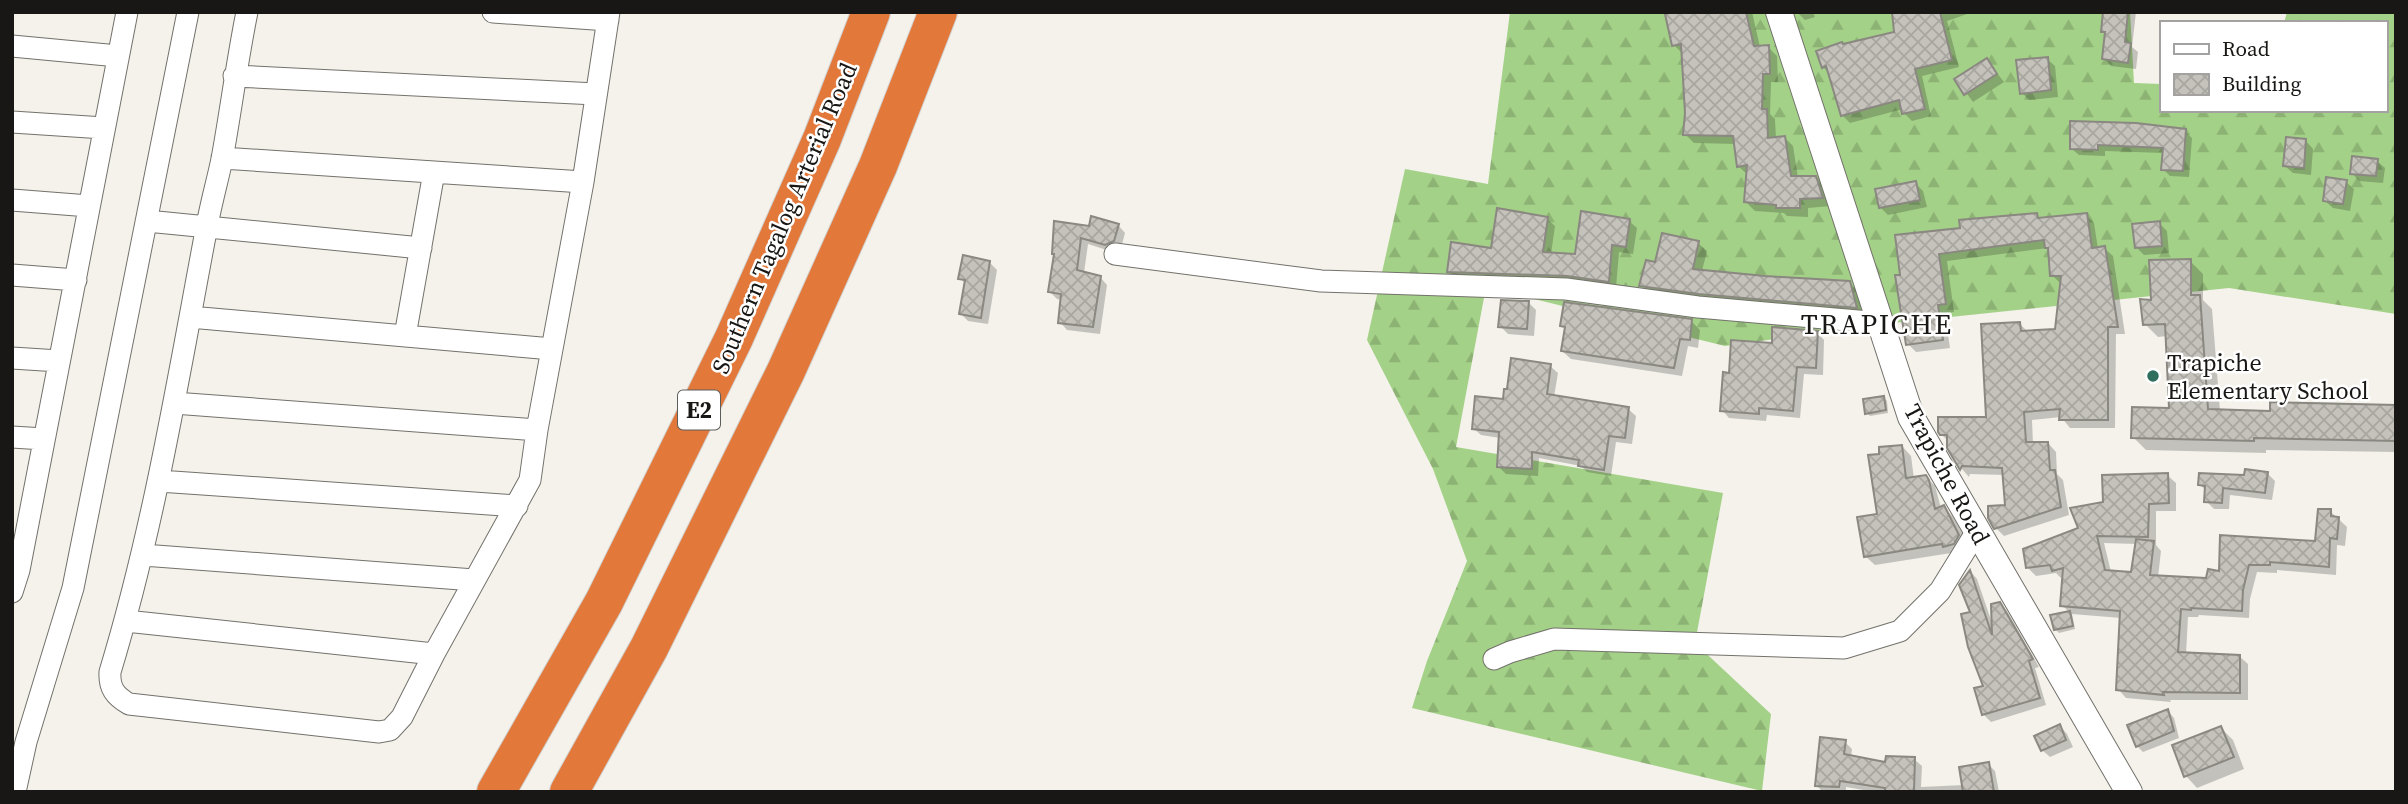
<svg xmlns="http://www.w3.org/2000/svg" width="2408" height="804" viewBox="0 0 2408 804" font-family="'Source Serif 4',serif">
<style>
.forest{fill:url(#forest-firs)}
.shadow{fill:#0003;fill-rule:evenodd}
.building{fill:url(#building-cross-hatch);stroke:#8a8881;stroke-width:2}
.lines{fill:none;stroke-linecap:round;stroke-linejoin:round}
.minor-casing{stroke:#73716b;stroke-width:23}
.tertiary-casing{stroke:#73716b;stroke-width:28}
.motorway-casing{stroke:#d1d1d0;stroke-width:40}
.minor{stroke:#fff;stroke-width:21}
.tertiary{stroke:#fff;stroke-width:26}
.motorway{stroke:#e2793b;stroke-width:38}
.poi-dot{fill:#2d6e5d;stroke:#fff;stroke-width:2.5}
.labels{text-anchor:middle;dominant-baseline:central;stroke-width:5;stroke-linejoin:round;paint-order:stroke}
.shield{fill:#fff;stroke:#5d5d5b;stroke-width:2}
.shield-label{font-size:23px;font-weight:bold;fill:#181715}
.street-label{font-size:24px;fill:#181715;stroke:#fff}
.poi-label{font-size:24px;fill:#181715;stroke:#fff;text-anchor:start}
.quarter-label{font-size:28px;letter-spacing:2px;fill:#181715;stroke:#fff}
</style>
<defs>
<pattern id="forest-firs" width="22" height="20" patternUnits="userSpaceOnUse" patternTransform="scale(1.75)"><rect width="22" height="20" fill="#a4d188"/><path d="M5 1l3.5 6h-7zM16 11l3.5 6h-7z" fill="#8cb374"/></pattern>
<pattern id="building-cross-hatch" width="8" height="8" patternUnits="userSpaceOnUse" patternTransform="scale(1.75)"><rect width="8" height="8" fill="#c5c2bb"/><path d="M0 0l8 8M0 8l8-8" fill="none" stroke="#a8a6a0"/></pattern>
</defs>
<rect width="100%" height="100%" fill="#f4f2ea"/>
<!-- forest -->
<path class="forest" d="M1510 12H2130L2134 83 2161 84V110H2385V23H2284L2287 12H2396V314L2229 288 1874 325 1725 346 1486 287 1456 447 1723 493 1695 643 1771 714 1762 791 1412 708 1427 661 1467 561 1433 469 1367 340 1405 169 1488 184Z"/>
<!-- shadow -->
<path class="shadow" d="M1666 12H1752L1760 47H1768L1777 56 1778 82H1771L1770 114 1775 119 1776 139 1785 138 1793 146 1798 178H1815L1824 187 1831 206 1808 208V217L1787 216 1784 213 1755 211 1746 202 1748 175 1738 166 1736 144 1694 143 1685 134 1683 54 1674 45Z
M1813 12 1815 17 1805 20 1797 12Z
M1893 12H1973L1947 21 1959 67 1922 76 1931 116 1912 121 1904 113 1903 109 1850 123 1842 115 1830 74 1823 67 1896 33Z
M2105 12H2136L2132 47 2138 52 2136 69 2111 66 2104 58 2107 35 2103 31Z
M2047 59 2055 66 2058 97 2029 100 2022 93Z
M1987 60 2004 82 1973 102 1956 79Z
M2185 131 2192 138 2189 177 2170 176 2163 169 2164 153 2105 151V156L2079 155 2072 149Z
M2306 141 2313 149 2311 175 2293 173 2285 166Z
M2377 161 2385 168 2383 183 2359 181 2352 173Z
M2346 182 2354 189 2350 211 2333 208 2325 201Z
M1915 183 1923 191 1927 207 1888 215 1880 207Z
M2036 215 2041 220 2086 215 2094 223 2098 249 2104 248 2113 256 2125 334H2116L2115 428H2070L2061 417 2032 420 2033 444 2048 443 2056 452 2057 474 2063 480 2069 515 2004 536 1996 528 2006 507 2005 475 1970 474 1969 477 1962 469 1949 447V442L1941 434 1987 419 2020 324 2028 332 2057 331 2061 284 2052 275 2050 251 2048 248 1947 261 1954 312 1945 313 1950 348 1916 352 1908 344 1902 276 1962 230Z
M1547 219 1555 226 1551 254 1577 256 1629 221 1637 228 1633 254 1619 252 1616 288 1456 279 1449 271Z
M2159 223 2167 231 2169 253 2144 255 2137 248Z
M1118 225 1125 233 1121 248 1113 252 1088 244 1084 273 1100 277 1107 285 1100 334 1067 330 1060 322 1062 300 1057 299 1049 291 1055 255 1090 227Z
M1698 243 1707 251 1702 271 1849 283 1858 291 1864 315 1650 293 1641 285 1656 265Z
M2190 261 2203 274V300L2212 309 2220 411 2272 413 2396 406V452L2266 450V453L2146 450 2133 437 2171 410 2167 336 2158 337 2145 324 2153 302Z
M989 262 997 270 988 324 968 321 960 313 966 284 960 278Z
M1529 303 1536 310 1534 336 1508 334 1500 326Z
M1691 321 1700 330 1698 348 1688 346 1682 376 1571 359 1562 351 1566 329 1562 325Z
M1817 332 1824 340 1823 375 1804 374 1800 418 1767 415 1766 421 1729 418 1722 410 1731 375 1773 345Z
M1550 366 1558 373 1554 397 1628 409 1636 416 1632 444 1616 442 1611 476 1587 472 1581 466 1539 458 1538 476 1506 474 1499 467 1500 438 1481 435 1473 428Z
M1883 397 1887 401 1888 413 1870 416 1867 413Z
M1902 446 1911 456 1914 479 1926 477 1935 486 1941 508 1944 507 1953 517 1964 536 1951 553 1875 565 1865 556 1879 515 1881 455Z
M2267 473 2275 481 2272 500 2230 495 2229 509H2214L2206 501V491L2200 484Z
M2167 475 2176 483V511H2156V545L2161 551 2158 577 2207 580 2220 573 2317 543 2330 511 2347 527 2345 546 2337 545 2336 575 2277 570V573L2257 572 2250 599 2249 618 2199 615 2198 617H2188L2186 654 2239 656 2248 664V700H2170L2171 702 2126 698 2118 689 2121 618 2072 614 2075 629 2059 633 2055 629 2070 613 2062 605 2064 577 2061 578 2056 573 2036 576 2027 567 2080 529 2105 503ZM2104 543 2137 544 2133 574 2111 572Z
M1971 572 1977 579 1993 626 2000 604 2007 611 2039 667 2035 668 2046 705 1991 722 1983 714 1985 687 1972 613Z
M2168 711 2174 718 2179 738 2143 752 2137 746Z
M2060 726 2067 734 2073 747 2050 757 2042 750Z
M2221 728 2233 740 2244 769 2197 788 2186 776Z
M1845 742 1852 749 1851 757 1887 764 1914 759 1922 766 1921 787 1964 785 1988 764 1995 771 1999 792H1875L1846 787V792H1823L1817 786Z"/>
<!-- building -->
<path class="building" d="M1674 12H1746L1754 46 1769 45 1770 74H1763L1762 109H1767L1768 138 1785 136 1791 176H1816L1823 198 1800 199V208H1776V205L1744 202 1747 165 1737 167 1733 136 1683 135 1685 113 1681 44 1672 46 1665 14Z
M1892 12H1940L1952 60 1915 69 1925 109 1902 114 1899 100 1841 116 1826 66 1822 68 1816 51 1842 42 1843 44 1894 32Z
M2103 12H2128L2125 42 2131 43 2128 63 2102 59 2105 32H2101Z
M2048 57 2051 90 2020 94 2016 60Z
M1987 58 1997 74 1964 95 1954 79Z
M2070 121 2136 123 2186 129 2183 171 2161 170 2163 148 2098 145V150L2070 149Z
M2286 137 2306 139 2304 168 2283 166Z
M2352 156 2378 159 2376 176 2350 174Z
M2326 177 2347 180 2343 204 2323 201Z
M1916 181 1920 200 1879 208 1875 189Z
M1497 208 1548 217 1543 252 1575 254 1581 211 1630 219 1626 247 1612 245 1609 282 1567 276 1447 272 1451 242 1491 248Z
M2037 213 2038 218 2087 213 2092 248 2105 246 2118 327H2108V420H2059L2060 409 2024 412 2026 442H2048L2050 470H2055L2061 507 1994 529 1988 518V506L2005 505 2002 468 1962 466 1960 470 1947 448V435H1940L1938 432V417H1986L1981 324 2020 322 2021 331 2055 329 2061 276H2050L2048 248H2045L2044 240 1939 254 1946 304 1938 305 1943 340 1906 345 1895 275H1900L1895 235 1960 228 1959 220Z
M1091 216 1119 224 1114 241 1105 245 1081 238 1077 270 1101 276 1093 327 1058 323 1061 294 1048 292 1054 254H1052L1054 221 1089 226Z
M2160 221 2162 246 2135 248 2132 224Z
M1662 233 1699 241 1693 269 1765 276 1850 281 1857 308 1699 294 1639 286 1646 260 1655 262Z
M963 255 990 261 981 318 959 314 965 280 958 279Z
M2191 259V295H2200L2208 409 2270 411V402L2396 405V441L2254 438V441L2131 438 2132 407 2169 408 2165 324 2143 325 2140 299 2151 300 2149 260Z
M1501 300 1529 301 1527 329 1498 327Z
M1564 302 1692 319 1690 340 1680 339 1674 368 1561 351 1565 327 1560 326Z
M1772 327 1818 331 1816 368 1797 367 1793 411 1759 408V414L1720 411 1723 372 1729 373 1731 340 1772 343Z
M1511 358 1551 364 1547 394 1629 407 1625 438 1609 436 1604 470 1578 466 1579 460 1532 452V469L1497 467 1499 432 1472 429 1475 396 1503 399 1504 389H1507Z
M1884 396 1886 410 1865 414 1863 399Z
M1902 445 1906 478 1926 475 1929 480 1935 509 1944 505 1959 535 1954 544 1943 547 1942 544 1864 557 1857 517 1877 514 1868 455 1879 454V447Z
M2245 469 2268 472 2265 493 2223 488 2222 503 2204 502 2205 486 2198 485 2199 473 2244 475Z
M2168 473 2169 503 2149 504 2148 537 2097 536 2105 570 2131 572 2136 539 2154 541 2150 575 2206 578 2208 569 2219 571 2220 535 2315 541 2318 509H2331V516L2339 517 2337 539 2330 538 2329 567 2270 562V565H2249L2243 590 2242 611 2191 608V610L2181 609 2178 652 2240 655V693L2163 692 2164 695 2116 690 2120 611 2060 606 2063 568 2052 571 2050 565 2026 568 2023 549 2078 528 2070 508 2103 502 2102 475Z
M1970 570 1992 635 1991 604 2000 602 2033 659 2029 661 2040 698 1982 715 1974 688 1983 686 1968 647 1961 614 1970 612 1959 585Z
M2070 611 2073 626 2054 630 2050 615Z
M2168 709 2174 731 2136 747 2127 725Z
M2060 724 2066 740 2041 751 2034 736Z
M2221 726 2234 757 2184 777 2172 745Z
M1820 737 1846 740 1844 754 1885 762 1886 756 1915 757 1914 792H1885V788L1840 781 1839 787 1815 786Z
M1989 762 1994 792H1963L1959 767Z"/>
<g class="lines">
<defs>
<path id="minor" d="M247 12C237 61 231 110 222 159 217 183 210 207 206 231 178 379 154 527 110 672 109 688 115 696 129 704L379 732 390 730 402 717 434 654 530 480 537 430 583 182 609 12
M493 12 608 20
M12 46 118 56
M234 76 596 94
M12 122 104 128
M222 158 583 182
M12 200 89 206
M147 221 421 248
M1115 254 1321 281 1566 289 1698 307 1881 323
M12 275 76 280
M190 317 552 349
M405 336 434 172
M12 358 59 361
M174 403 537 430
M12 437 44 439
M159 481 517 506
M143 555 474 580
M12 592 19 570 127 12
M126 621 434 654
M1494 659 1510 652 1554 639 1844 648 1900 631 1940 591 1977 531
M15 792 26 742 73 588 188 12"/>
<path id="tertiary" d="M1779 12 1911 417 2129 792"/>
<path id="motorway" d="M496 792 604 602 734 338 822 139 871 12
M569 792 649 648 786 371 878 166 938 12"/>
</defs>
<!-- minor casing -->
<use href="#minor" class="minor-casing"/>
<!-- tertiary casing -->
<use href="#tertiary" class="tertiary-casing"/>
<!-- motorway casing -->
<use href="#motorway" class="motorway-casing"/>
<!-- minor -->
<use href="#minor" class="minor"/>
<!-- tertiary -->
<use href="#tertiary" class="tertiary"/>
<!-- motorway -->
<use href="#motorway" class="motorway"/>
</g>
<!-- markers -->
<circle class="poi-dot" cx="2153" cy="376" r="7"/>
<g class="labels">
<!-- shield labels -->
<rect class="shield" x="678" y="390.5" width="42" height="39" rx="5"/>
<g class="shield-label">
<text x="699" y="410">E2</text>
</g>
<!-- street labels -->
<g class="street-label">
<text transform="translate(784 218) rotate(-67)">Southern Tagalog Arterial Road</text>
<text transform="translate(1947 474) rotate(62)">Trapiche Road</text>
</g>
<!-- poi labels -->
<g class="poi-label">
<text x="2167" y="362">Trapiche<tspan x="2167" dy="28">Elementary School</tspan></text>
</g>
<!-- quarter labels -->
<g class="quarter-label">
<text x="1877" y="324">TRAPICHE</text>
</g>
</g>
<!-- border -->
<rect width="2408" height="804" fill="none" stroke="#181715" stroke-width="28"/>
<!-- legend -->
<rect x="2160" y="21" width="228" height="91" fill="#ffffff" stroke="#a3a2a1" stroke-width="2"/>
<rect x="2174" y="44" width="35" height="10" fill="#ffffff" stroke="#a3a2a1" stroke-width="2"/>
<text x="2222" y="56" font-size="21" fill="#181715">Road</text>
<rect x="2174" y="74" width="35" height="21" fill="url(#building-cross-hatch)" stroke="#a3a2a1" stroke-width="2"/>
<text x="2222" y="91" font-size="21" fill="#181715">Building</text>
</svg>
